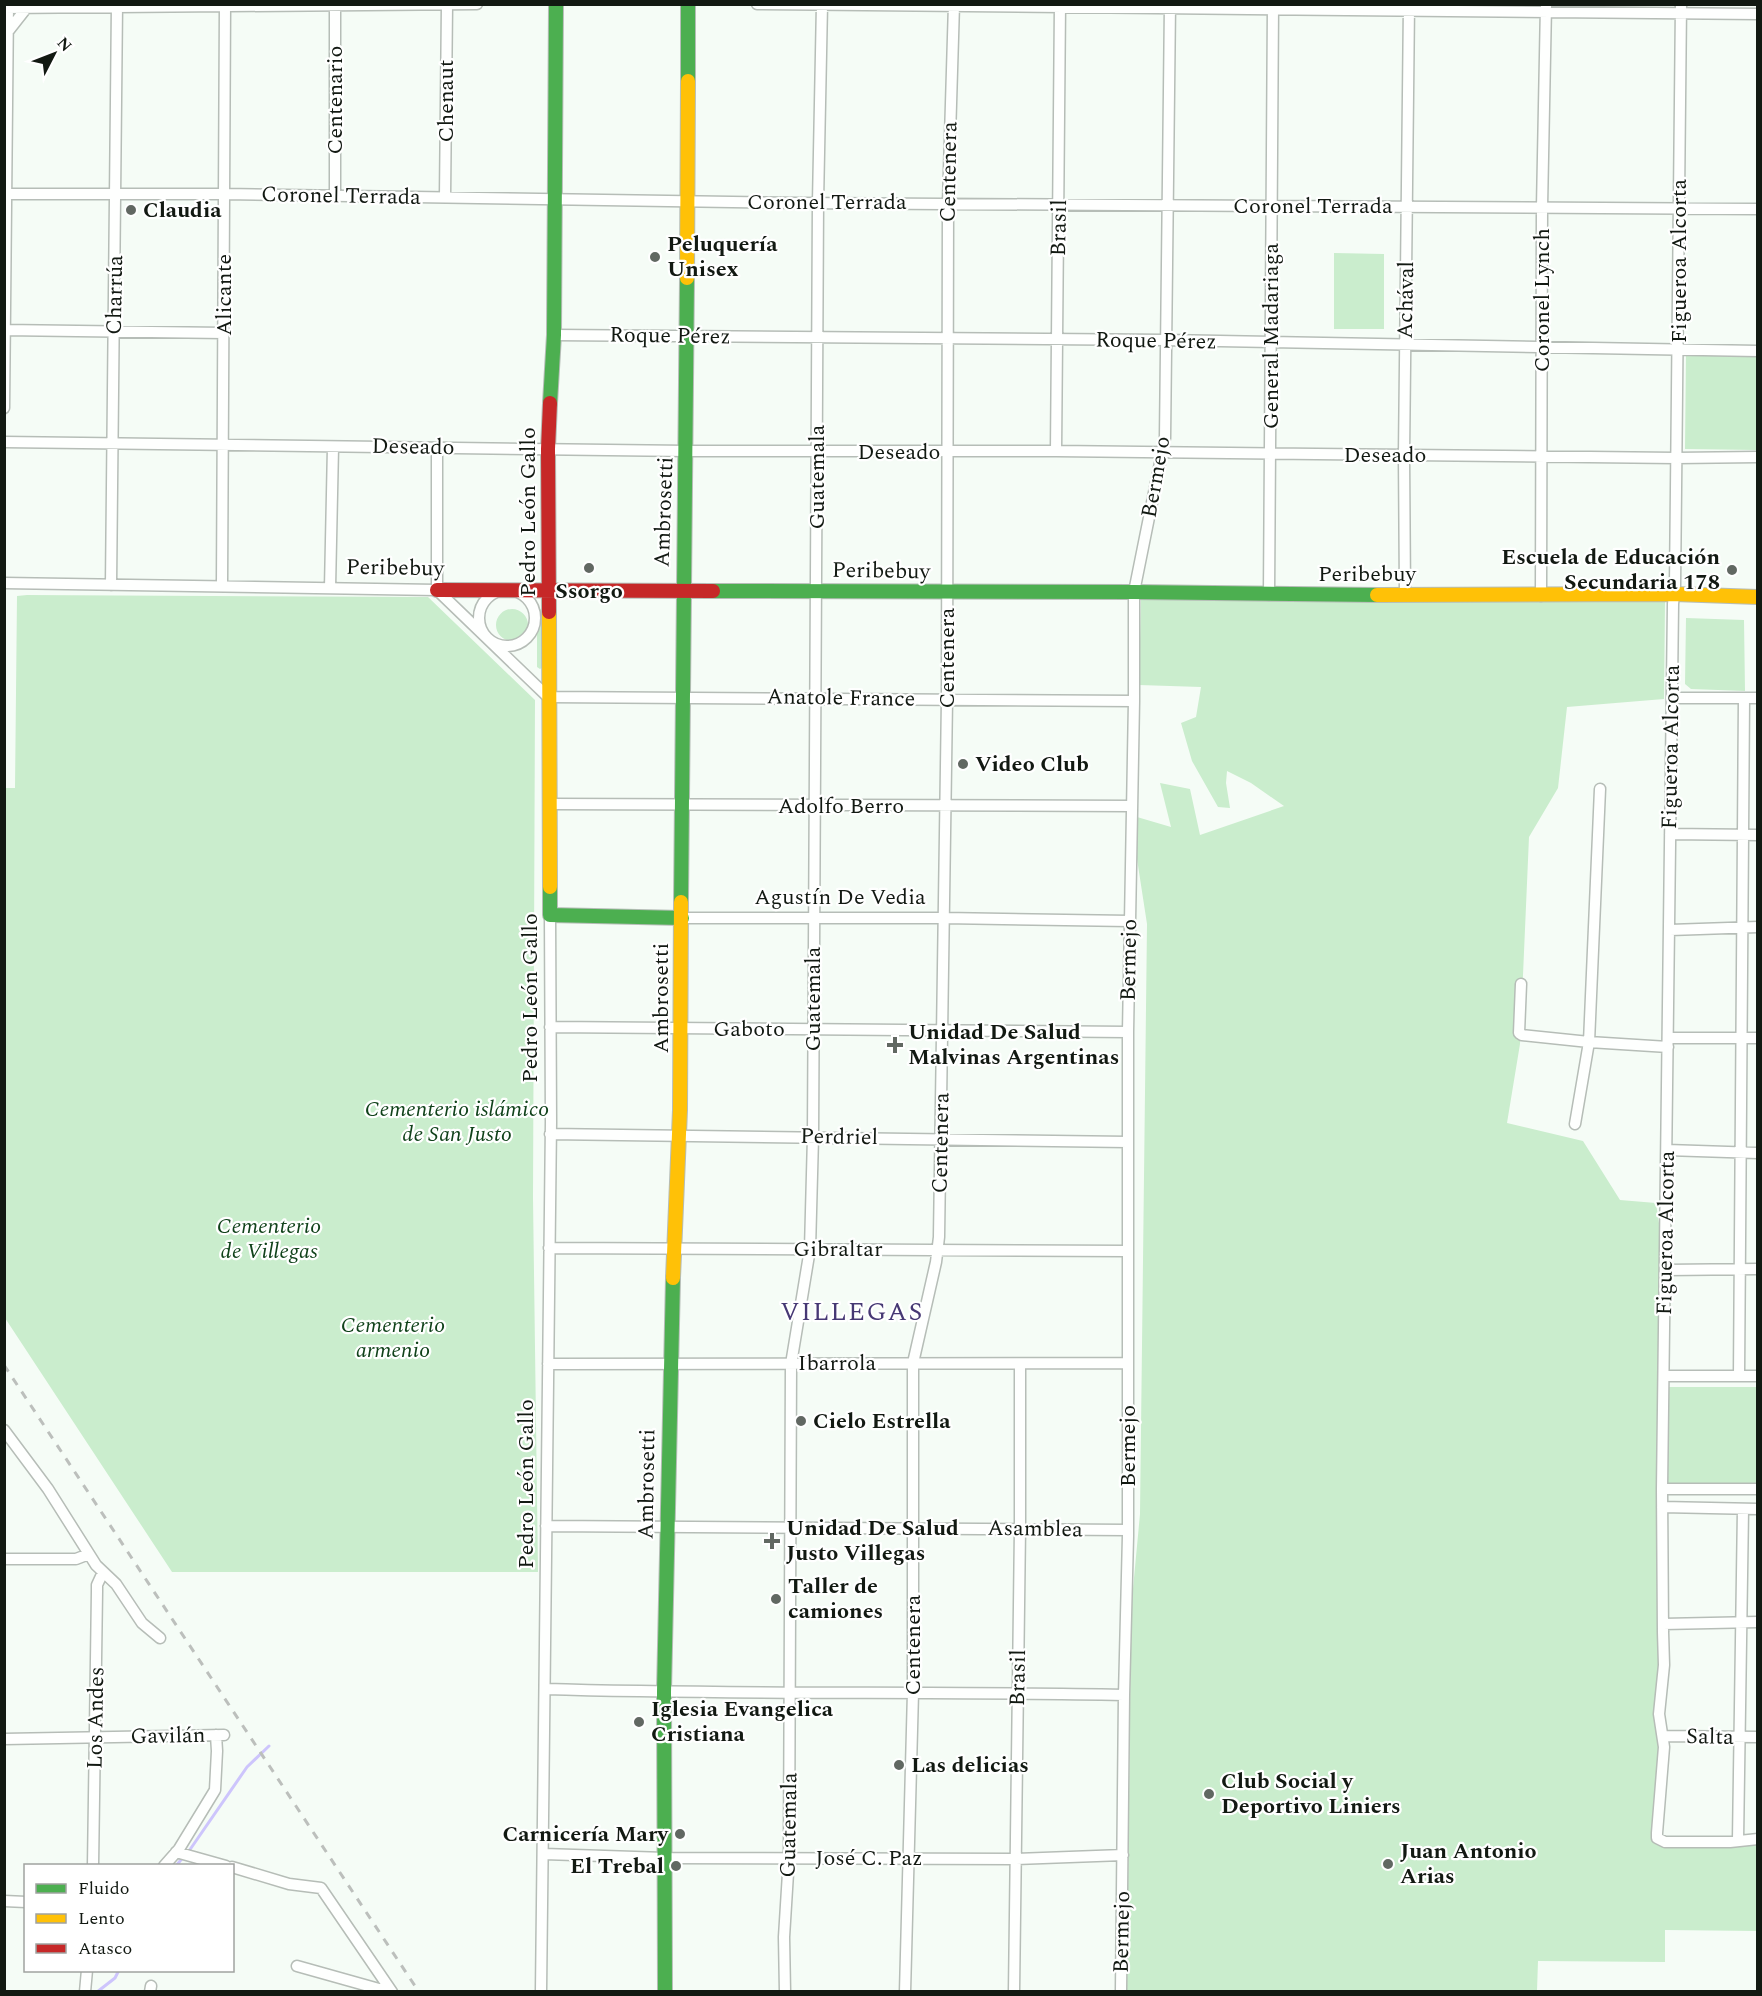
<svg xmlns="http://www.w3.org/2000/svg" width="1762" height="1996" viewBox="0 0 1762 1996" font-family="Spectral,serif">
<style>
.green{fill:#caedcd}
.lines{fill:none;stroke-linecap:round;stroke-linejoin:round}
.stream{stroke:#cdc5fc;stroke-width:3}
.street-casing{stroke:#b6bdb7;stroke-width:13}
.fast-casing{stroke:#b6bdb7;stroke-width:16}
.slow-casing{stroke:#b6bdb7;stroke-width:16}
.jam-casing{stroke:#b6bdb7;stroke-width:16}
.street{stroke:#fefffe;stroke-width:10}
.fast{stroke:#4caf50;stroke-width:14}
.slow{stroke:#ffc107;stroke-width:14}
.jam{stroke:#c62828;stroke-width:14}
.rail{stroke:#bcbfbc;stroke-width:3;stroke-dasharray:8 8;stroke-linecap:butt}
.poi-dot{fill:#616862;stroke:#fff;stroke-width:2}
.labels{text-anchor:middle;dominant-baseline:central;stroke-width:4.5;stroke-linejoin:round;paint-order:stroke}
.street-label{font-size:22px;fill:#121912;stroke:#fff}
.poi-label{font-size:22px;font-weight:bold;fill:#121912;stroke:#fff;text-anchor:start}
.park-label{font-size:22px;font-style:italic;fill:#10421a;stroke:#fff}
.quarter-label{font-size:26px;letter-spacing:1.5px;fill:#463874;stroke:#fff}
</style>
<rect width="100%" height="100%" fill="#f5fcf6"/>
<!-- green -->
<path class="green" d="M1334 253 1384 254V329H1334Z
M1686 353 1757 355V450L1685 449Z
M27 595 428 597 535 700 533 1198 538 1572H172L5 1318 4 788H15L17 596Z
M1141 597 1457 599 1665 602 1664 699 1567 707 1558 788 1529 837 1520 1044 1507 1123 1583 1141 1620 1200 1656 1203 1666 1270 1660 1846 1757 1844V1931L1665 1930V1962L1538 1961 1537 1991 1127 1992 1131 1610 1140 1514 1147 924 1137 859V817L1171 827 1160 783 1190 789 1200 835 1284 806 1251 783 1227 771 1226 783 1230 808 1218 807 1192 761 1181 723 1196 717 1201 687 1139 685Z
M496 625a16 16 0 1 1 32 0a16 16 0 1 1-32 0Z
M540 609 543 611V667L540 669 537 667V611Z
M1686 618 1744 620 1745 691 1691 689 1685 684Z
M1667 1387H1757V1486H1666Z"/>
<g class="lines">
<!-- stream -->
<path class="stream" d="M189 1851 247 1767 269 1746
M176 1866 184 1856
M97 1992 115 1978 119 1970"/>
<defs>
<path id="street" d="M757 4 1758 14
M1681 4 1675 586 1673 604 1662 1489 1663 1632 1664 1665 1659 1714 1664 1747 1657 1833V1838L1665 1842H1730L1758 1839
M4 8 477 4
M6 34 28 6
M4 194H224L797 203 1758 209
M335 196V4
M445 197 447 4
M4 330 224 333
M554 335 1166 340 1758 351
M4 408 8 4
M4 442 687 451H1056L1676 458 1758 457
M1056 451 1060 4
M4 583 437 590
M111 585 117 4
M222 586 225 4
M330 588 333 447
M437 590 548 697 1134 701
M437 590V448
M479 618a28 28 0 1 1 56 0a28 28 0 1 1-56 0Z
M1269 595 1273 4
M1405 595 1404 455 1409 4
M1541 596 1542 207 1546 5
M1673 698H1758
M1600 789 1589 1042 1668 1047
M551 804 1132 806
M1670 834 1758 835
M682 918H944L1130 921
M1670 930 1758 927
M1521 984 1519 1033 1522 1035 1589 1042 1575 1124
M550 1027 1128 1032
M1668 1038H1758
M550 1134 1128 1142
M1667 1150 1758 1153
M549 1248 1128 1251
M1666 1270 1758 1269
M548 1364 1127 1363
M1664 1376H1758
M1739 1376 1744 698
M4 1430 48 1489 96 1565 116 1584 142 1623 160 1638
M1662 1489H1758
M1662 1507 1758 1509
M546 1526 1128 1530
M4 1559H76L89 1554
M1663 1624 1758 1622
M545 1689C738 1695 931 1691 1124 1695
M1663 1736 1758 1737
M4 1739 224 1735
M1738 1840 1743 1509
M176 1852 226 1866
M544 1854 665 1858 1016 1859 1123 1855
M93 1866 97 1591V1585L103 1572
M164 1866 179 1849 215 1790 217 1751 216 1735
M232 1867 289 1884 321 1888 392 1992
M4 1901 26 1902
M297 1966 379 1989 389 1988
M85 1992 87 1970
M150 1992 151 1986
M541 1992 551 1122 550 915
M785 1992 784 1937 789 1857 791 1364 810 1249 813 1137 818 202 822 4
M905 1992 913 1692V1363L936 1262 939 1237 947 699 948 203 954 4
M1014 1992 1020 1528V1364
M1121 1992 1124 1695 1128 1536V1032L1134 701V592L1165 438 1170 4"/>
<path id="fast" d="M688 81V4
M550 403 554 335 556 4
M713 591 1134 592 1377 595
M550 887V915L682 918
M681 902 687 278
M665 1992 664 1692 673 1278"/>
<path id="slow" d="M687 278 688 81
M1377 595 1674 594 1758 597
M549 612 550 887
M673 1278 680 1110 681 902"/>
<path id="jam" d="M437 590 713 591
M549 612 548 449 550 403"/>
</defs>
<!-- street casing -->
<use href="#street" class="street-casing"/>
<!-- fast casing -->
<use href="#fast" class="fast-casing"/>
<!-- slow casing -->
<use href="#slow" class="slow-casing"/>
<!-- jam casing -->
<use href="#jam" class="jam-casing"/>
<!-- street -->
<use href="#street" class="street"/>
<!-- fast -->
<use href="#fast" class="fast"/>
<!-- slow -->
<use href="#slow" class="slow"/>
<!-- jam -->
<use href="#jam" class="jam"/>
<!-- rail -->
<path class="rail" d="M4 1365 419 1992"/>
</g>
<!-- markers -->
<g class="poi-dot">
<circle cx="131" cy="210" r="6"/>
<circle cx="655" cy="257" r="6"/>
<circle cx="589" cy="568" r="6"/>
<circle cx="1732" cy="570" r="6"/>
<circle cx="963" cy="764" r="6"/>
<path d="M892 1036h6v6h6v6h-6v6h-6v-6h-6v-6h6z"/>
<circle cx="801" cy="1421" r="6"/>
<path d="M769 1532h6v6h6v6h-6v6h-6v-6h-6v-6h6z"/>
<circle cx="776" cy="1599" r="6"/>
<circle cx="639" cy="1722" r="6"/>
<circle cx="899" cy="1765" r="6"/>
<circle cx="1209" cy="1794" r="6"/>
<circle cx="680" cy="1834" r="6"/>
<circle cx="1388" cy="1864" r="6"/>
<circle cx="676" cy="1866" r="6"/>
</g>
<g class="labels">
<!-- street labels -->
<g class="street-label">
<text transform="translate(335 100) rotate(-90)">Centenario</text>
<text transform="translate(446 101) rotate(-90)">Chenaut</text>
<text transform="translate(949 172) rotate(-89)">Centenera</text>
<text transform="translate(341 196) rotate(1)">Coronel Terrada</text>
<text x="827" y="202">Coronel Terrada</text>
<text x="1313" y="206">Coronel Terrada</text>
<text transform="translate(1059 228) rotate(-89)">Brasil</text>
<text transform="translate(1679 261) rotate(-90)">Figueroa Alcorta</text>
<text transform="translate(115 295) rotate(-89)">Charrúa</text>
<text transform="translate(224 295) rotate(-90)">Alicante</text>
<text transform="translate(1406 300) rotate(-89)">Achával</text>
<text transform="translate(1542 300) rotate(-90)">Coronel Lynch</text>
<text transform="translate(670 336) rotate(1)">Roque Pérez</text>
<text transform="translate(1271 336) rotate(-90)">General Madariaga</text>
<text transform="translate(1156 341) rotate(1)">Roque Pérez</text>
<text transform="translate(413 447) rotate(1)">Deseado</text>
<text x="899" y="452">Deseado</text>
<text x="1385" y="455">Deseado</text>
<text transform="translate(817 477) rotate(-90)">Guatemala</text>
<text transform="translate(1156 477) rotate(-80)">Bermejo</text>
<text transform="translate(528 512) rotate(-90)">Pedro León Gallo</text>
<text transform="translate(664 512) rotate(-88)">Ambrosetti</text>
<text transform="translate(395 568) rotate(1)">Peribebuy</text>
<text transform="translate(881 571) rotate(1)">Peribebuy</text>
<text x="1367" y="574">Peribebuy</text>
<text transform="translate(947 658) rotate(-90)">Centenera</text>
<text transform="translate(841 698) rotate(1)">Anatole France</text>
<text transform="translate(1671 747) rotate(-89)">Figueroa Alcorta</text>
<text x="841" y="806">Adolfo Berro</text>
<text x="840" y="897">Agustín De Vedia</text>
<text transform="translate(1129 960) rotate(-89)">Bermejo</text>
<text transform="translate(530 998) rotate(-90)">Pedro León Gallo</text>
<text transform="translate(661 998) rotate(-90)">Ambrosetti</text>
<text transform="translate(813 999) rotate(-90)">Guatemala</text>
<text x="749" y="1029">Gaboto</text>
<text transform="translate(839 1137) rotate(1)">Perdriel</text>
<text transform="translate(941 1143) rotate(-89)">Centenera</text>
<text transform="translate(1666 1233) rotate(-89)">Figueroa Alcorta</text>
<text x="838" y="1249">Gibraltar</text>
<text x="837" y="1363">Ibarrola</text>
<text transform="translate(1128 1446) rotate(-90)">Bermejo</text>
<text transform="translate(526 1484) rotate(-90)">Pedro León Gallo</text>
<text transform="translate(647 1484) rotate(-89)">Ambrosetti</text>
<text transform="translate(1035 1529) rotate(1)">Asamblea</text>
<text transform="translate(913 1645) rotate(-90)">Centenera</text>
<text transform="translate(1018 1678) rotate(-89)">Brasil</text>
<text transform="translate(96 1718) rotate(-89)">Los Andes</text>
<text transform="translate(168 1736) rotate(-1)">Gavilán</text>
<text transform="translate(1710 1737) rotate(1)">Salta</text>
<text transform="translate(789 1825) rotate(-89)">Guatemala</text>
<text x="869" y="1858">José C. Paz</text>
<text transform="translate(1122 1932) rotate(-89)">Bermejo</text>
</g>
<!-- poi labels -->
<g class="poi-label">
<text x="143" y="210">Claudia</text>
<text x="667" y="244">Peluquería<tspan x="667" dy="25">Unisex</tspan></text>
<text x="1720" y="557" text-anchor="end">Escuela de Educación<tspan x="1720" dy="25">Secundaria 178</tspan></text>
<text x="589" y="591" text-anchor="middle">Ssorgo</text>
<text x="975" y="764">Video Club</text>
<text x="908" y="1032">Unidad De Salud<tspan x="908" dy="25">Malvinas Argentinas</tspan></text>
<text x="813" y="1421">Cielo Estrella</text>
<text x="786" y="1528">Unidad De Salud<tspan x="786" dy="25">Justo Villegas</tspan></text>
<text x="788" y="1586">Taller de<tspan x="788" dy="25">camiones</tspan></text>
<text x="651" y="1709">Iglesia Evangelica<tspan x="651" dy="25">Cristiana</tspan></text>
<text x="911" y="1765">Las delicias</text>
<text x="1221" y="1781">Club Social y<tspan x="1221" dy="25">Deportivo Liniers</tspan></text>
<text x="668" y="1834" text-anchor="end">Carnicería Mary</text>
<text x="1400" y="1851">Juan Antonio<tspan x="1400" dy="25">Arias</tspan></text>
<text x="664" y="1866" text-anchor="end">El Trebal</text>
</g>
<!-- park labels -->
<g class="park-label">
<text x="457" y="1109">Cementerio islámico<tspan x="457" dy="25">de San Justo</tspan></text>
<text x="269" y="1226">Cementerio<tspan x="269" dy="25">de Villegas</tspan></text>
<text x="393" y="1325">Cementerio<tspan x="393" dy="25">armenio</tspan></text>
</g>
<!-- quarter labels -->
<g class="quarter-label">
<text x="852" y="1312">VILLEGAS</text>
</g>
</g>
<!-- border -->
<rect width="1762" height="1996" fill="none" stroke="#121912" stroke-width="12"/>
<!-- legend -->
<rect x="24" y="1864" width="210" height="108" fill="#ffffff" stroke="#a0a3a0" stroke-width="1.5"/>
<rect x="36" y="1884" width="30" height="9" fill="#4caf50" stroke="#a0a3a0" stroke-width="1.5"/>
<text x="78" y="1894" font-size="18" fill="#121912">Fluido</text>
<rect x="36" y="1914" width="30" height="9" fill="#ffc107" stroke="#a0a3a0" stroke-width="1.5"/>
<text x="78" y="1924" font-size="18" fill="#121912">Lento</text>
<rect x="36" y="1944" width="30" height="9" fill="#c62828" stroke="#a0a3a0" stroke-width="1.5"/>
<text x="78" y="1954" font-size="18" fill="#121912">Atasco</text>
<!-- north arrow -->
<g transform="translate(54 54) rotate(48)" stroke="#ffffff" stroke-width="4.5" paint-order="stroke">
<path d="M0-4.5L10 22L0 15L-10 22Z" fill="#121912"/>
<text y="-9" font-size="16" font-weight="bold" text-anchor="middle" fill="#121912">N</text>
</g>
</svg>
